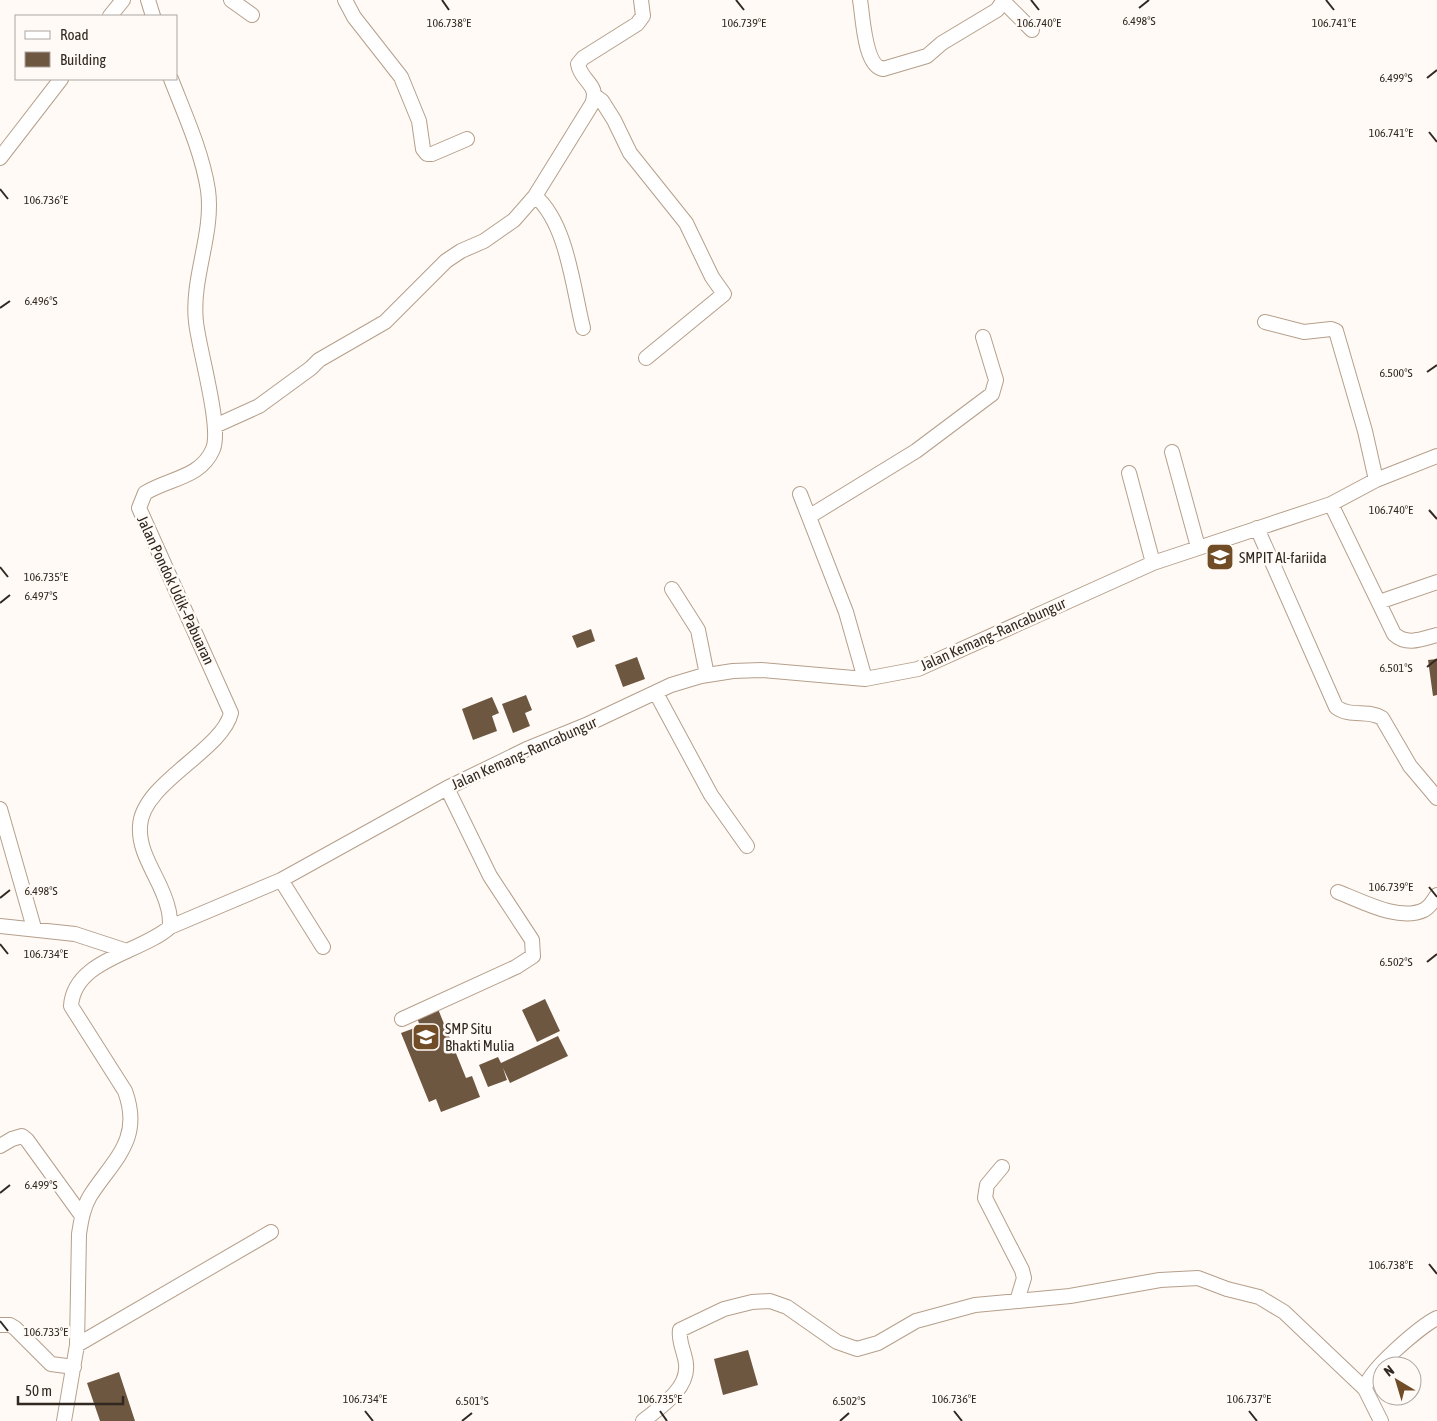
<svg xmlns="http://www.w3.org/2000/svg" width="1437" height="1421" viewBox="0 0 1437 1421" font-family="'Asap Condensed',sans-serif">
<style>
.building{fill:#6d5741}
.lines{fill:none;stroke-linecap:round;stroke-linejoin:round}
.minor-casing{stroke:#b59f8b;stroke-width:16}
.minor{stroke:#fff;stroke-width:14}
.ticks{fill:none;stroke:#312921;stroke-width:2}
.labels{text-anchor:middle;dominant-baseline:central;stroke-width:5;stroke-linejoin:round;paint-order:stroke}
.poi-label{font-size:15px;fill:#312921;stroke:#fffaf6;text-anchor:start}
.street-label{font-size:15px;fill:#312921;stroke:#fffaf6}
.ticks-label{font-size:12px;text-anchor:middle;fill:#312921;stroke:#fffaf6;stroke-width:5;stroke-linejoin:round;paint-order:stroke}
</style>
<rect width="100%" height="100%" fill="#fffaf6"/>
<!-- building -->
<path class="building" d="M591 629 595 641 577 648 572 636Z
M637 657 645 679 623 687 615 665Z
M1437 659V695L1433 696 1428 660Z
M526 695 532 710 525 713 530 726 513 733 502 704Z
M492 697 499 713 492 716 497 731 473 740 462 709Z
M545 999 560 1031 537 1042 522 1010Z
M436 1004 466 1078 472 1076 480 1097 441 1112 436 1099 429 1102 401 1033 420 1026 415 1012Z
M558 1036 568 1056 510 1083 503 1068 507 1080 488 1087 479 1065 498 1057 501 1063Z
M748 1350 758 1385 723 1395 714 1359Z
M119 1372 135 1421H100L87 1383Z"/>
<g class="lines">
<defs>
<path id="minor" d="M148 0 153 16
M231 0 252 15
M345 0 354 17 401 77 419 121 423 149 427 154H432L467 139
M860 0C863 16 864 66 883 69L927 56 942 43 997 10 1004 0
M1003 1 1032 30
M110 16 123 0
M595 96 602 101 614 120 630 153 686 223 712 277 724 294 646 358
M0 158 61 79
M535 196C567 223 573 288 583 328
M1265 322 1304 332 1331 329 1336 331 1365 431 1376 480
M215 426 259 406 311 368 319 360 385 322 446 261 461 251 484 241 514 220 535 196 592 104C600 84 581 82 578 64L583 58 637 24 643 16 641 0
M1172 452 1198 547
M1129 473 1153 563
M800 494 846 612 865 679
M1331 504 1394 634C1407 646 1422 639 1437 635
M810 516 916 451 992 394 996 380 983 337
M1257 528 1336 707C1351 718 1367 709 1382 718L1410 766 1437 798
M672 589 698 630 707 675
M1379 602 1437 582
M656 693 711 795 747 846
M0 809 34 928
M281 880 323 947
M1338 892C1362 901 1399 922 1424 910 1430 907 1434 900 1437 895
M0 926 75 934 127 951
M170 927C170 921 170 914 168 908 162 880 138 856 140 826 142 783 222 751 231 713L139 508 145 493C169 478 201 478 213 449 222 427 199 350 196 322 191 278 214 234 208 190 202 152 185 115 171 79
M402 1019 516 967 533 956 532 940 490 876 447 788
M0 1146 12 1139 22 1136 27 1140 82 1216
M1002 1167 987 1185 985 1198 1022 1270 1024 1278 1017 1301
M0 1325H10L15 1328 51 1364 74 1367
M77 1345 271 1232
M1365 1389C1366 1372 1421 1326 1437 1318
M64 1421 77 1345 79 1234C81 1221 83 1208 90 1196 113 1160 143 1140 125 1091L71 1006C74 959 141 953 170 927L281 880 447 788 527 749 586 725 671 685 701 676 733 671 761 670 865 679 918 669 1153 563 1331 504 1376 480 1437 456
M643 1421C659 1408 689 1389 686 1364 685 1353 678 1341 680 1330L724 1309 752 1302 770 1301 787 1307 837 1342 857 1349 878 1343 916 1321 975 1305 1070 1296 1160 1280 1198 1278 1227 1289 1259 1297 1284 1312 1365 1389 1381 1421"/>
</defs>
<!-- minor casing -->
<use href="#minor" class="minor-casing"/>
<!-- minor -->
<use href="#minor" class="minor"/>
</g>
<!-- ticks -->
<path class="ticks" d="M442 0 449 10M736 0 744 10M1031 0 1039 10M1326 0 1334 10M1139 8 1149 0M1427 78 1437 70M1429 132 1437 142M0 189 8 199M0 308 10 301M1427 372 1437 365M1429 510 1437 519M0 567 8 577M0 603 10 595M1427 667 1437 659M1429 887 1437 897M0 898 10 890M0 944 8 954M1427 962 1437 954M0 1193 10 1185M1429 1264 1437 1274M0 1321 8 1331M365 1411 373 1421M660 1411 667 1421M954 1411 962 1421M1249 1411 1257 1421M462 1421 472 1413M840 1421 849 1413"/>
<!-- icons -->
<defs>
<symbol id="school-square" viewBox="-11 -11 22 22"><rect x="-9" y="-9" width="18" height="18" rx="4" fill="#704d26" stroke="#fffaf6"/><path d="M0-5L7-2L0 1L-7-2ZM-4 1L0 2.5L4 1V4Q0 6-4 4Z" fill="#fff"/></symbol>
</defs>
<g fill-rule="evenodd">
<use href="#school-square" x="1204" y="541" width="32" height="32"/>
<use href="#school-square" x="410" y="1021" width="32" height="32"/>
</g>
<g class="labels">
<!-- poi labels -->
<g class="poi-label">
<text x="1239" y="557">SMPIT Al-fariida</text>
<text x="445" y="1028">SMP Situ<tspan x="445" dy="17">Bhakti Mulia</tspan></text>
</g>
<!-- street labels -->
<g class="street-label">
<text transform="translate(176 590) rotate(65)">Jalan Pondok Udik–Pabuaran</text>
<text transform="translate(993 634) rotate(-24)">Jalan Kemang–Rancabungur</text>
<text transform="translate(524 753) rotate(-24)">Jalan Kemang–Rancabungur</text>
</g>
</g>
<g class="ticks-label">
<text x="1139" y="25">6.498°S</text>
<text x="1334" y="27">106.741°E</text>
<text x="449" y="27">106.738°E</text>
<text x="744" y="27">106.739°E</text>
<text x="1039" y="27">106.740°E</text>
<text x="1396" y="82">6.499°S</text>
<text x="1391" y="137">106.741°E</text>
<text x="46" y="204">106.736°E</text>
<text x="41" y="305">6.496°S</text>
<text x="1396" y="377">6.500°S</text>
<text x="1391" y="514">106.740°E</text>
<text x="46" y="581">106.735°E</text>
<text x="41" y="600">6.497°S</text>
<text x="1396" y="672">6.501°S</text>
<text x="1391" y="891">106.739°E</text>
<text x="41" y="895">6.498°S</text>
<text x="46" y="958">106.734°E</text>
<text x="1396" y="966">6.502°S</text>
<text x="41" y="1189">6.499°S</text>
<text x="1391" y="1269">106.738°E</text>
<text x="46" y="1336">106.733°E</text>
<text x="365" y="1403">106.734°E</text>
<text x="660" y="1403">106.735°E</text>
<text x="954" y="1403">106.736°E</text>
<text x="1249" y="1403">106.737°E</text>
<text x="472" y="1405">6.501°S</text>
<text x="849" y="1405">6.502°S</text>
</g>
<!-- legend -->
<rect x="15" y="15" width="162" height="65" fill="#fffaf6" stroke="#ada6a1"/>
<rect x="25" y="31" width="25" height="8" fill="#ffffff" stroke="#ada6a1"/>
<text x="60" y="40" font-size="15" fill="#312921">Road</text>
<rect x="25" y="52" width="25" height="15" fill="#6d5741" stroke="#ada6a1"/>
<text x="60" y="65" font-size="15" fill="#312921">Building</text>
<!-- north arrow -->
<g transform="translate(1397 1381) rotate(322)"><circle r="24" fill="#fffaf6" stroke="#ada6a1"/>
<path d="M0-4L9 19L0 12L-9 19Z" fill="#704d26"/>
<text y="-8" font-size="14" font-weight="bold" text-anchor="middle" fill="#312921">N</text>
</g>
<!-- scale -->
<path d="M18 1396v8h105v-8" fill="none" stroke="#312921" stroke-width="2.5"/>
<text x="25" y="1396" font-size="15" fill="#312921" stroke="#fffaf6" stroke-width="4" paint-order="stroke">50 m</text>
</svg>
